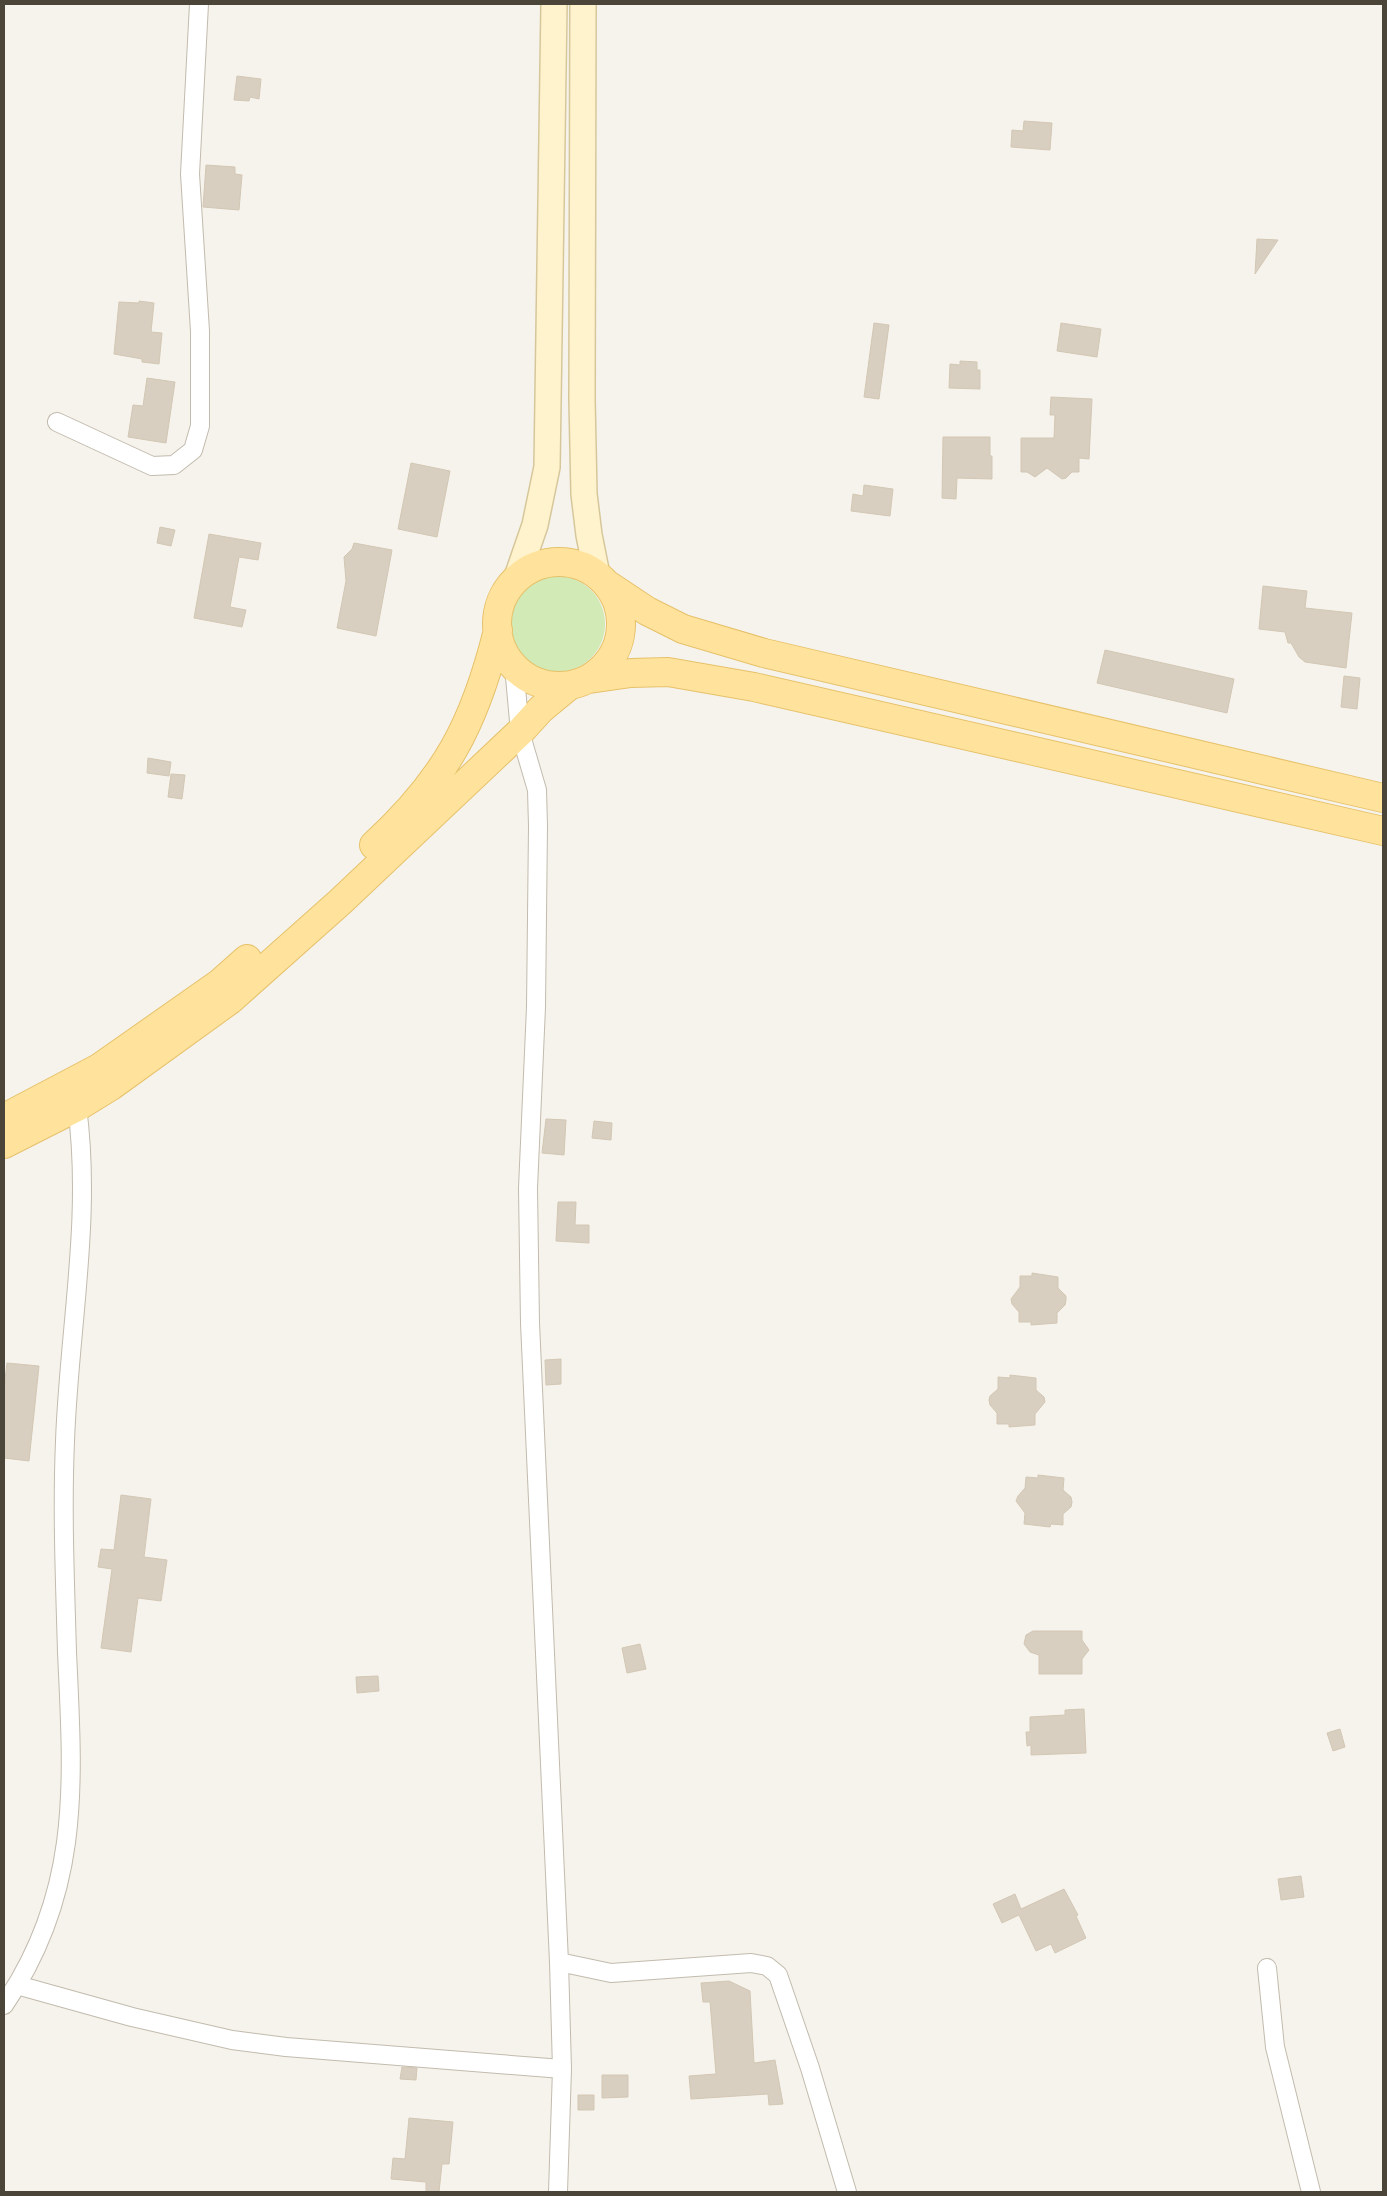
<svg xmlns="http://www.w3.org/2000/svg" width="1387" height="2196" viewBox="0 0 1387 2196" font-family="'Noto Sans',sans-serif">
<style>
.green{fill:#d2eab5}
.building{fill:#d8cfc1;stroke:#d3c7b4}
.lines{fill:none;stroke-linecap:round;stroke-linejoin:round}
.street-casing{stroke:#c2bbae;stroke-width:20}
.secondary-casing{stroke:#d6c79b;stroke-width:28}
.primary-casing{stroke:#e6c16a;stroke-width:30}
.street{stroke:#fff;stroke-width:18}
.secondary{stroke:#fff3cd;stroke-width:25}
.primary{stroke:#ffe39c;stroke-width:28}
</style>
<rect width="100%" height="100%" fill="#f6f3ec"/>
<!-- green -->
<path class="green" d="M509 624a48 48 0 1 1 96 0a48 48 0 1 1-96 0Z"/>
<!-- building -->
<path class="building" d="M237 76 261 79 259 99 250 97 249 101 234 100Z
M1024 121 1052 123 1050 150 1011 147 1012 130 1023 131Z
M206 165 235 167V174L242 175 239 210 203 207Z
M1257 239 1278 240 1255 274Z
M139 301 154 303 151 332 162 333 159 364 142 362V359L114 354 119 302 139 303Z
M874 323 889 325 879 399 864 397Z
M1061 323 1101 329 1097 357 1057 351Z
M960 361 977 362V370H980V389L949 388 950 364 960 365Z
M147 378 175 382 166 443 128 437 133 405 143 406Z
M1051 397 1092 399 1089 459 1079 458V472H1072L1066 478 1062 479 1047 468 1035 477 1027 472H1021V438H1054L1055 415H1050Z
M943 437H990V456H992V479L957 478 956 499 942 498Z
M411 463 450 471 437 537 398 529Z
M864 485 893 489 890 516 851 511 853 494 863 496Z
M160 527 175 530 171 546 157 543Z
M209 534 261 543 258 560 239 557 230 607 246 610 242 627 194 618Z
M354 543 392 550 376 636 337 628 346 581 344 557 352 549Z
M1263 586 1307 591 1305 608 1352 613 1346 668 1305 662 1299 657 1291 643H1288L1285 632 1259 629Z
M1105 650 1234 679 1227 713 1097 683Z
M1344 676 1360 678 1357 709 1341 707Z
M148 758 171 762 169 776 147 773Z
M171 774 185 775 182 799 168 797Z
M546 1119 566 1120 564 1155 542 1153Z
M594 1121 612 1123 611 1140 592 1138Z
M558 1202H576L575 1225H589V1243L556 1241Z
M1032 1273 1058 1277V1288L1066 1296V1300L1065 1305 1057 1313V1323L1031 1325V1322H1019V1312L1012 1304 1011 1299 1020 1287V1276H1032Z
M561 1359V1384L546 1385 545 1360Z
M7 1363 39 1366 29 1461 4 1458V1388Z
M1010 1375 1036 1378V1390L1044 1397 1045 1402 1035 1414V1425L1009 1427V1424H997V1413L990 1405 989 1400 990 1396 998 1389V1377L1010 1378Z
M1038 1475 1064 1478 1063 1490 1071 1497 1072 1502 1071 1507 1063 1514V1525L1051 1524 1050 1527 1024 1524 1025 1513 1016 1501 1018 1496 1025 1488 1026 1477 1038 1478Z
M121 1495 151 1499 144 1557 167 1560 161 1601 138 1598 131 1652 101 1648 112 1569 98 1567 101 1549 114 1550Z
M1033 1631H1082V1640L1089 1650 1082 1659V1674H1039V1655L1030 1652 1024 1644 1026 1635Z
M640 1644 646 1669 627 1673 622 1648Z
M378 1676 379 1691 357 1693 356 1677Z
M1084 1709 1086 1753 1031 1755V1745L1027 1746 1026 1732H1030V1717L1065 1715V1710Z
M1340 1729 1345 1747 1333 1751 1327 1733Z
M1301 1876 1304 1897 1281 1900 1278 1879Z
M1064 1889 1078 1915 1076 1916 1086 1938 1055 1953 1051 1944 1036 1951 1019 1915 1002 1923 993 1904 1015 1894 1021 1909Z
M729 1981 750 1991 754 2063 775 2060 783 2104 769 2105 768 2094 691 2099 689 2076 716 2074 710 2002H703L701 1983Z
M402 2067 417 2068 416 2080 400 2079Z
M602 2075H628V2097L602 2098Z
M578 2095H594V2110H578Z
M409 2118 453 2122 449 2164H442L439 2192H426V2182L391 2179 393 2158 405 2159Z"/>
<g class="lines">
<defs>
<path id="street" d="M57 422 152 466 174 465 193 450 200 426V331L190 174 199 4
M514 666 520 732 537 790 538 826 536 1007 528 1188 530 1323 559 1962 562 2069 558 2192
M559 1962 611 1973 751 1963 767 1966 778 1975 810 2068 847 2192
M1267 1968 1275 2047 1311 2192
M17 1985 132 2017 232 2040 286 2047 562 2069
M4 2005C82 1891 73 1782 67 1652 65 1582 62 1511 65 1441 69 1329 92 1218 77 1107"/>
<path id="secondary" d="M583 4 582 399 584 494 589 535 597 575
M516 580 535 525 547 467 554 4"/>
<path id="primary" d="M497 624a62 62 0 1 1 124 0a62 62 0 1 1-124 0Z
M608 585 647 611 683 629 764 653 1383 798
M589 679 631 673 668 672 754 687 1383 831
M374 845C446 779 475 723 498 630
M4 1118 99 1068 220 983 247 959
M4 1144 77 1107 111 1086 230 1000 340 902 520 732 541 709 569 686"/>
</defs>
<!-- street casing -->
<use href="#street" class="street-casing"/>
<!-- secondary casing -->
<use href="#secondary" class="secondary-casing"/>
<!-- primary casing -->
<use href="#primary" class="primary-casing"/>
<!-- street -->
<use href="#street" class="street"/>
<!-- secondary -->
<use href="#secondary" class="secondary"/>
<!-- primary -->
<use href="#primary" class="primary"/>
</g>
<!-- border -->
<rect width="1387" height="2196" fill="none" stroke="#4b4439" stroke-width="10"/>
</svg>
